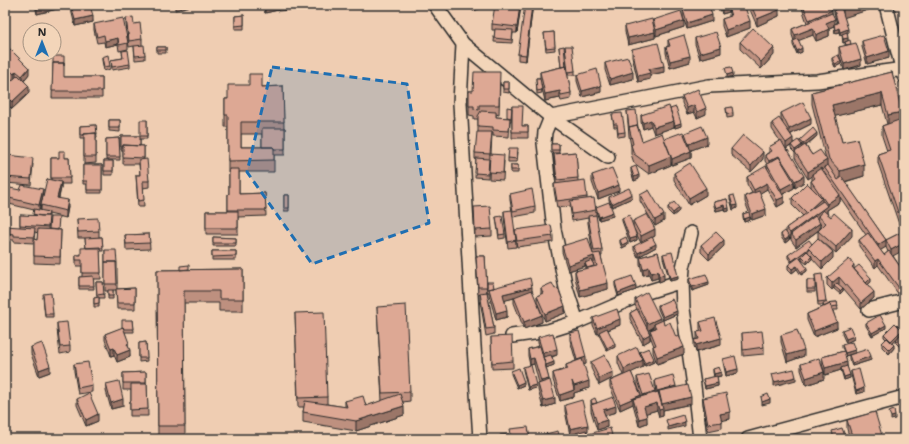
<svg xmlns="http://www.w3.org/2000/svg" width="909" height="444" viewBox="0 0 909 444" font-family="'Shantell Sans',sans-serif">
<style>
.lines{fill:none;stroke-linecap:round;stroke-linejoin:round}
.minor-casing{stroke:#2b2b2b;stroke-width:16}
.minor{stroke:#f3d5b9;stroke-width:13}
.wall{fill:#be907f;stroke:#2b2b2b;fill-rule:evenodd}
.shaded-wall{fill:#9b7668;stroke:#2b2b2b}
.building{fill:#dda894;stroke:#2b2b2b}
.marked{fill:#1f6fb2;fill-opacity:0.2;stroke:#1f6fb2;stroke-width:3;stroke-dasharray:8 5;stroke-linejoin:round}
</style>
<rect width="100%" height="100%" fill="#efcdb2"/>
<filter id="ink" filterUnits="userSpaceOnUse"><feTurbulence type="fractalNoise" baseFrequency=".025" numOctaves="2"/><feDisplacementMap in="SourceGraphic" scale="8" xChannelSelector="R" yChannelSelector="G"/><feConvolveMatrix kernelMatrix="1 2 1 2 8 2 1 2 1" color-interpolation-filters="sRGB"/></filter>
<g filter="url(#ink)">
<g class="lines">
<defs>
<path id="minor" d="M435 5 463 44 551 117 709 86 817 81 904 69
M886 5 904 76
M463 44 460 103 474 346 480 439
M691 233 683 268 682 281 683 309 694 386 700 439
M869 310 904 301
M577 322 566 288 554 229 544 143 545 132 551 117 608 157
M512 336 548 331 577 322 647 292 682 281
M748 439 904 397"/>
</defs>
<!-- minor casing -->
<use href="#minor" class="minor-casing"/>
<!-- minor -->
<use href="#minor" class="minor"/>
</g>
<!-- wall -->
<path class="wall" d="M35 5H65V7L37 14Z
M70 5H90L93 22 75 26Z
M263 5H346L278 11V6V10L265 13Z
M471 5H481V8L473 11Z
M521 5 517 33H513L512 43 494 42 495 30H492V24Z
M719 5H746V7H745L750 28 726 37 722 26V19L729 17V12L722 14Z
M748 5H777L779 16 757 26Z
M801 5H830L835 24 837 23 834 13V10L840 8 839 5H874V8L844 17 848 33H847L848 41 851 44 861 65 844 70 839 54V47L845 46V42L843 43 842 35H840L839 32 835 33 834 26 829 28V36L816 41 813 35 798 40 802 52 797 54 793 45V41H794L792 35V29L807 23Z
M683 10 712 21 687 29 683 17Z
M532 11 526 61 518 60V54Z
M244 15V29H235V16Z
M126 18 134 24 142 39V45L145 55V59L135 60 134 46 129 47 126 24Z
M653 20 684 27 656 36 655 34V38L628 45 625 32V26L653 23Z
M94 24 128 43V49L119 51 118 44 105 47 104 42 97 43 94 30Z
M554 32 555 50 546 51 544 33Z
M695 38 721 53 700 59 695 44Z
M668 40 690 62 670 68 666 53V47L668 46Z
M862 41 889 58 867 64 862 47Z
M740 42 774 55 761 69 740 49Z
M565 46 575 71V75H568Z
M157 47H166V53H157Z
M559 47 566 67 571 93V99L561 101 560 98 545 101 541 84 542 93 537 94 536 78H540V72L561 67Z
M632 49 664 72 650 75V79L638 82 632 56Z
M122 51 130 64V67L112 70 111 60 123 58Z
M5 52 29 74 24 80 29 93 12 109 5 102V87L13 80 5 73Z
M102 57 110 66V69L104 71 102 60Z
M832 58 841 64 835 67 832 61Z
M53 63 64 77H102V98H52Z
M605 63 633 79 610 85 605 70Z
M892 72 902 123 900 124 904 136V225L900 227 878 163V154L887 151 882 136V126L887 124 882 105 835 116 842 142 864 176 845 182 886 240 904 231 893 256 904 272 899 295 878 265 875 268 859 246V240L866 235 840 197V202L827 210V213L852 236 836 253 818 238V231L819 230 796 247 791 240V238L790 239 789 238V240L785 243 781 237V234L786 233V228L803 216 792 205V198L811 188V181L812 180V176L808 179 795 158V153L791 149V146L786 149 804 182 795 188 794 185V188L782 195 784 203 777 207 767 189 760 193 766 215 752 220 750 217V220L744 222 743 217V214L749 212 745 202V196L752 193 747 184V177L767 168V164L765 161V155L769 152V147L780 141 772 129V123H783L781 119V113L811 124 791 134 793 143 800 142V140L817 136 806 146 812 155 826 159 812 104V92ZM820 224 822 226 820 229ZM886 247 888 252 884 255 880 250Z
M577 75 601 92 582 97 577 81Z
M500 82 499 115 496 114V117L507 118 512 108 511 121H510L509 137 493 136V133H492L491 154 504 161 503 180 489 179 490 160H489L488 178 475 177 476 159H475V153L478 132V119H474V116L469 115V91H473Z
M503 82H509V93L503 92Z
M283 86 284 128H285V155H274V172H239V194L265 193 266 216 238 217V234H206V211H228V194H229V172H228V127H225V99H228L262 87ZM241 134H262V147H241Z
M682 96 706 114 697 118 694 112 687 114 682 103Z
M512 106 522 126H528V138H512Z
M726 108 733 113V117L727 118Z
M670 109 681 126 675 128 674 125V127L654 134 651 126 643 129 641 122V115Z
M627 111 638 128 642 141 664 139 685 135V133L707 144 691 150V158L672 165 671 162V165L649 174 634 163 631 154V146L629 136Z
M612 114 625 132V136L618 137 617 127H614Z
M109 120H120V132L109 131Z
M147 120V139H140V146H144V159L149 181V187L143 188 144 207H138L136 175H140L139 164H123V150H121V136H140Z
M96 125 97 138H96V163L84 164V138H80V126Z
M119 138 120 160H106V139Z
M551 144H559V153H551Z
M731 149 763 159 751 172 731 155Z
M518 152 517 162H508V158Z
M576 152 578 181 587 197V199L596 209V207L613 216 599 220 596 211V217L602 250V256H601L608 289 580 297 575 278V271L585 269V266L568 271 562 252V246L593 254 588 223V218L572 221 570 206 557 208 554 190V184H556L554 154Z
M51 158H69L70 184H61V188L59 198 68 207 66 218 49 214V218L48 229 61 230 60 264 34 263V243L14 242V240H5V233L20 227V215L33 216 34 210 5 203V192L43 196 40 210H41V205L51 180ZM35 232 38 233 37 240 34 239Z
M104 161H113V175H104Z
M33 164 31 185 5 183V174Z
M83 165H102V193H87V184H83Z
M511 165H518V173H511Z
M631 168 639 179 634 181 631 172Z
M674 173 706 195 689 205 674 180Z
M592 175 619 191 598 199 592 182Z
M510 194 535 206V213L513 217 510 200Z
M284 195H289V211H284Z
M640 195 664 221 655 226 640 201Z
M730 196 737 208 733 210 730 199Z
M609 197 632 198 612 207 609 200Z
M727 199 729 211 725 212 724 209 716 211 714 206V202Z
M474 207 492 229V236L475 237Z
M668 207 679 211 673 216 668 211Z
M504 211 516 240V247L508 248 504 217Z
M496 217 505 234V238L499 239Z
M622 218 633 227V221L655 236 641 243 634 229 637 240 630 243 622 221Z
M77 219 99 231V237H102L103 251H100L101 279H93L94 289H79V277H82V266H76V255H81L86 248 85 238H78Z
M515 230 553 236V242L517 247 515 237Z
M149 234 150 249 126 250 125 235Z
M213 237 236 238V246H213Z
M620 240 628 245 622 248 620 243Z
M812 244 833 258 822 269 812 258V259L807 264 802 260V257L800 258 807 271 801 275 797 269 792 273 788 269V265L792 263 788 258V255Z
M701 245 724 246 709 260 701 252Z
M634 246 656 247 638 257 634 250Z
M105 250 117 263V289L135 288V309H117L116 290H113V299H108V291H105Z
M212 251H236V260H212Z
M658 252 664 280 659 282 658 278 651 280 649 274 643 275 640 264V257Z
M663 254 678 279 670 281 663 258Z
M476 256H485L487 292V282L494 288 532 292 542 322 524 329 514 303V298L505 300 507 317 496 320 489 295V292H487L494 328V334L486 336 480 300V293L478 294Z
M854 265V269L871 282 868 284 874 298 861 309 843 288V291L840 294 834 289V288L832 290 827 285V278Z
M243 269V311H219V303H184L185 438H158L157 270Z
M815 275 826 301V303L837 302 838 310H833L837 328 814 337 807 320V314L823 307V305H818Z
M689 279 709 285 692 291 689 283Z
M807 280H815V292H807Z
M96 282H103L104 298H99V307H94V298H97Z
M615 282 636 290 618 296 615 286Z
M541 288 565 313 545 321 537 302V296L541 294Z
M43 297 53 314V317H45Z
M635 299 664 325 676 337 684 354 657 364 653 352V346H654L650 336V340L643 344 630 319V313L637 309 635 305ZM654 327V328L650 330V334L648 330Z
M658 305 677 314 663 320 658 309Z
M377 307 410 392V401L403 402 404 415 356 431 303 422V412L304 407H298L295 313 327 397V404L345 407V401L366 406 382 401Z
M593 318 620 325 608 330 615 347 607 351 599 335V333L597 334 593 325Z
M133 320 134 332H125L129 349 130 357 117 362 114 355 111 356 105 340V334L122 328Z
M700 322 721 345 696 352 694 346V340L697 339V332L701 331 700 329Z
M57 323 70 346V352L60 354 57 329Z
M866 323 886 328 872 336 866 326Z
M904 325V351L896 343V340L897 338 892 343 894 348 889 354 882 347V343L886 339 884 337V334L902 333 903 331V326Z
M842 330 854 339 846 343 842 334Z
M570 333 586 364H583L589 388 574 393V397L560 401 553 380V373L566 369V365L576 361 570 340Z
M742 333 764 347V354L743 356Z
M781 335 804 356 787 362 781 342Z
M491 337 513 361V368L492 369Z
M538 337 557 355 552 357 554 365 546 368 555 404 543 408 538 390V384L539 383 534 364 530 365 528 356V349L539 346 538 343Z
M146 342 147 361 139 362V343Z
M842 345 855 353 845 356 847 366 850 378 844 380 841 370 825 375 822 364V357L844 351 842 348Z
M31 347 50 372 39 376 31 354Z
M639 353 654 362 645 366 643 363V367L631 372 641 397 637 384V377L655 393 656 392 655 386V380L676 388 691 404 663 410V416L659 417 657 410 646 413 647 423 639 426 633 404 620 410 610 387V381L623 375 618 363V356Z
M849 355 871 360 852 366 849 359Z
M723 359 738 373 726 376 723 362Z
M591 362 613 378 599 385 591 368Z
M74 364 92 385V392L78 394 74 371Z
M801 364 824 379 806 385 801 370Z
M523 367 536 388 528 390 523 370Z
M713 369 721 376 717 377 718 386 705 389 703 379 714 377 713 372Z
M511 371 524 385 517 388 511 374Z
M851 371 864 392 856 394 851 375Z
M146 372V384H147L148 416H130V401H131V390H123V373Z
M106 384 123 406 111 409 106 391Z
M703 398 730 419 722 420V428L708 431 703 404Z
M77 399 98 421 86 426 77 405Z
M591 400 616 412 605 415 607 427 597 430 591 411Z
M565 405 588 431 586 432 587 439H577L576 434 570 435 565 411Z
M847 420 883 439H850L847 429Z"/>
<!-- shaded-wall -->
<path class="shaded-wall" d="M47 5H65V7L37 14V7Z
M155 5H165L155 8Z
M175 5H195L175 10Z
M270 5H278V10L265 13V6Z
M454 5H467L454 10Z
M473 5H481V8L473 11Z
M520 5H521V6L517 33V27Z
M532 5V11L526 61V55Z
M731 5H746V7L729 12V10V12L722 14V8Z
M854 5H874V8L843 18V8Z
M779 10V16L757 26V19Z
M832 10V17L809 26V20Z
M712 15V21L687 29V23Z
M93 16V22L75 26V20Z
M835 19V26L834 24V26L826 29V23Z
M684 21V27L656 36V30Z
M750 21V28L726 37V30Z
M813 28V35L795 42V35Z
M839 28V32L835 33V30Z
M829 29V36L816 41V35Z
M848 29V33L840 35V32Z
M655 32V38L628 45V38Z
M5 35H8V41L5 42Z
M118 38V44L105 47V41Z
M848 38V41L843 43V39Z
M721 47V53L700 59V53Z
M774 48V55L761 69V62Z
M802 48V52L797 54V51Z
M889 51V58L867 64V58Z
M690 56V62L670 68V61Z
M861 59V65L844 70V64Z
M841 61V64L835 67V64Z
M664 66V72L650 75V79L638 82V76L649 69Z
M29 68V74L22 83V76Z
M16 71V78L14 81V74Z
M633 72V79L610 85V79Z
M733 73V76L727 78V75Z
M10 78V81L5 87V83Z
M29 86V93L12 109V102Z
M601 86V92L582 97V91Z
M560 91V98L545 101V94Z
M882 93V105L832 117V105Z
M694 105V112L687 114V108Z
M706 108V114L697 118V112Z
M902 112V123L888 127V115Z
M811 118V124L789 135V129Z
M651 120V126L643 129V123Z
M674 121V127L654 134V127Z
M681 123V126L675 128V125Z
M817 133V136L803 147V144Z
M707 137V144L689 151V144Z
M793 138V144L786 149V143Z
M802 145V148L795 152V150Z
M904 150V160L901 151Z
M691 151V158L672 165V159Z
M763 152V159L751 172V166Z
M671 156V165L649 174V165Z
M779 156V162L769 168V161Z
M827 160V167H824V169L813 175 812 174V176L808 179V172Z
M864 164V176L840 183V171Z
M639 175V179L634 181V177Z
M804 176V182L795 188V181Z
M61 182V188L57 204V198Z
M794 182V188L781 195V189Z
M767 183V189L754 197V190Z
M619 185V191L598 199V193Z
M706 188V195L689 205V198Z
M43 189V196L39 211V205Z
M632 194V198L612 207V204Z
M840 195V202L827 210V213L820 218 818 216V219L791 234V238L790 239V233L827 206V204Z
M784 197V203L777 207V200Z
M822 198V204L808 211Z
M68 200V207L66 218V211Z
M724 205V209L716 211V208Z
M737 205V208L733 210V206Z
M679 208V211L673 216V213Z
M729 208V211L725 212V209Z
M766 209V215L752 220V214Z
M613 212V216L599 220V217Z
M664 215V221L655 226V220Z
M904 216V225L900 227V218Z
M750 217V220L744 222V219Z
M820 223V229L796 247V240Z
M655 229V236L641 243V236Z
M852 229V236L836 253V247Z
M637 237V240L630 243V239Z
M789 237V240L785 243V240Z
M724 240V246L709 260V254Z
M886 240V247L878 252V245Z
M628 242V245L622 248V245Z
M904 243V250L891 257V250Z
M656 244V247L638 257V253Z
M808 249V252L792 264V261Z
M833 252V258L822 269V262Z
M594 256V263L586 266 585 263V266L568 271V265Z
M812 256V259L807 264V261Z
M878 259V265L875 268V261Z
M797 266V269L792 273V269Z
M649 267V274L643 275V269Z
M807 268V271L801 275V272Z
M658 271V278L651 280V273Z
M664 274V280L659 282V276Z
M678 276V279L670 281V278Z
M839 277V284L836 287 834 286V288L832 290V283Z
M871 278V282L865 287V284Z
M709 282V285L692 291V287Z
M608 283V289L580 297V290Z
M904 285V291L899 295V288Z
M636 286V290L618 296V293Z
M532 287V293L503 301V294Z
M843 288V291L840 294V291Z
M874 292V298L861 309V303Z
M565 306V313L545 321V314Z
M507 310V317L496 320V313Z
M677 311V314L663 320V317Z
M542 315V322L524 329V322Z
M660 318V325L654 324V327L647 331V324Z
M620 319V325L597 334V328Z
M837 322V328L814 337V331Z
M886 325V328L872 336V333Z
M902 330V334L891 344V341Z
M650 334V340L643 344V338Z
M854 336V339L846 343V339Z
M721 338V345L696 352V345Z
M615 344V347L607 351V348Z
M894 345V348L889 354V350Z
M684 347V354L657 364V357Z
M114 348V355L111 356V349Z
M557 349V355L543 359V353Z
M130 350V357L117 362V355Z
M804 350V356L787 362V355Z
M855 350V353L845 356V353Z
M871 356V360L852 366V363Z
M586 357V364L577 366V360Z
M534 358V364L530 365V359Z
M654 359V362L645 366V363Z
M643 360V367L624 376V369Z
M554 362V365L546 368V365Z
M847 362V369L841 368V370L825 375V368Z
M50 366V372L39 376V370Z
M738 369V373L726 376V372Z
M613 372V378L599 385V378Z
M721 372V376L714 377V374Z
M824 372V379L806 385V378Z
M850 375V378L844 380V377Z
M796 377V380L774 386V382Z
M549 379V386L541 388V381Z
M589 381V388L574 393V397L560 401V395L574 390V386Z
M524 382V385L517 388V385Z
M718 383V386L705 389V386Z
M536 385V388L528 390V387Z
M676 386V393L659 391V397H657V391Z
M864 388V392L856 394V391Z
M655 391V398L643 402V395Z
M641 395V401L633 399V404L620 410V404Z
M691 397V404L663 410V416L659 417V410L662 409V404Z
M555 398V404L543 408V401Z
M123 399V406L111 409V403Z
M770 399V403L762 405V402Z
M657 403V410L644 414V407Z
M404 406V415L356 431V421Z
M616 406V412L603 416V410Z
M730 412V419L720 421V414Z
M98 414V421L86 426V420Z
M895 416V419L891 420V417Z
M647 417V423L639 426V419Z
M607 420V427L597 430V423Z
M685 422V426L668 430V427Z
M588 425V431L570 435V429Z
M587 435V439H577V438Z
M845 436V439H834Z"/>
<!-- building -->
<path class="building" d="M36 5H47L37 7Z
M71 5H90L93 16 75 20Z
M495 5H520L517 27 492 24Z
M525 5H532L526 55 518 54Z
M700 5H709L712 15 687 23 683 10Z
M721 5H731L722 8Z
M743 5H744L750 21 726 30 722 19 731 16 729 10Z
M751 5H777L779 10 757 19Z
M803 5H830L832 10 809 20Z
M842 5H854L843 8Z
M841 7 848 29 840 32 839 28 835 30 834 24 838 23 834 10Z
M681 11 684 21 656 30 653 20Z
M832 13 835 19 826 23 829 29 816 35 813 28 795 35 792 29Z
M244 15V25L235 26V16Z
M133 17 134 24 140 23 142 39 129 41 126 18Z
M123 18 128 43 119 45 118 38 105 41 104 35 97 37 94 24Z
M652 19 655 32 628 38 625 26Z
M5 23 8 35H5Z
M753 28 774 48 761 62 740 42Z
M495 29 513 30 512 40 494 38Z
M554 32 555 47 546 48 544 33Z
M716 32 721 47 700 53 695 38Z
M847 32 848 38 843 39 842 34Z
M684 35 690 56 670 61 666 47 670 46 668 40Z
M884 35 889 51 867 58 862 41Z
M798 39 802 48 797 51 793 41Z
M850 40 851 44 846 45 845 42Z
M658 43 664 66 649 69 650 73 638 76 632 49Z
M856 43 861 59 844 64 839 47Z
M144 45 145 55 135 56 134 46Z
M564 46 566 67V66L561 67 559 47Z
M565 46H572L575 71 568 72Z
M157 47H166V50H157Z
M9 48 29 68 22 76 16 71 14 74 5 66V52Z
M128 50 130 64 112 67 111 60 123 58 122 51Z
M108 55 110 66 104 67 102 57Z
M838 55 841 61 835 64 832 58Z
M53 56H64V66V63H53Z
M628 57 633 72 610 79 605 63Z
M53 63H64V77H102V91H52Z
M566 66 571 93 561 95 560 91 545 94 540 72Z
M731 67 733 73 727 75 725 68Z
M597 69 601 86 582 91 577 75Z
M474 72H500L499 105H479V110L474 109V106H469V91H473Z
M892 72 902 112 888 115 882 93 832 105 842 142 857 139 864 164 840 171 829 159 812 92Z
M5 74 10 78 5 83Z
M249 74H262V87L283 86 284 122H241V147H274V160L228 161V115H225V99H228V85H249Z
M18 75 29 86 12 102 5 95V87Z
M536 78H540L542 90 537 91Z
M503 82H509V89H503Z
M698 89 706 108 697 112 694 105 687 108 682 96Z
M803 102 811 118 789 129 781 113Z
M512 106H523L522 126H528V132H512Z
M669 106 674 121 654 127 651 120 643 123 641 115Z
M507 107 512 108 511 118 507 117Z
M676 107 681 123 675 125 670 109Z
M732 107 733 113 727 114 726 108Z
M636 110 638 128 637 125 629 127 627 111Z
M481 111 496 112V117L510 118 509 131 493 130V127L478 126V116Z
M622 113 625 132 618 133 617 124H614L612 114Z
M779 118 793 138 786 143 772 123Z
M109 120H120V128H109Z
M140 120H147V136H140Z
M899 120 904 136V150L901 151 904 159V216L900 218 878 154 890 150 882 126Z
M96 125 97 134H96V133L84 134V135H80V126Z
M637 125 642 141 662 133 671 156 649 165 634 154 631 145 633 144 629 127Z
M702 126 707 137 689 144 685 133Z
M262 128H285V149H274V147H262Z
M813 128 817 133 803 144 800 140Z
M477 132H492L490 154 475 153Z
M683 132 691 151 672 159 664 139Z
M96 133V157H84V134Z
M743 135 763 152 751 166 731 149Z
M121 136H140V146L123 145V147H121Z
M119 138 120 157H106V139Z
M781 140 787 151 788 150 804 176 795 181 779 156 769 161 765 155 772 151 769 147Z
M798 140 802 145 795 150 791 145Z
M551 144H559V150H551Z
M123 145 144 146V158L123 157Z
M805 145 812 155 820 150 827 160 808 172 795 152Z
M509 148H518L517 159 508 158Z
M59 151H65V158H69L70 178H51V158H59Z
M576 152 578 178 557 180 554 154Z
M490 154 504 155 503 173 489 172Z
M7 155 33 158 31 179 5 177Z
M779 157 794 182 781 189 767 164Z
M476 158 489 159 488 174 475 173Z
M147 159 149 181H143L144 200 138 201 136 175H140L139 160Z
M104 161H113V171H104Z
M690 163 706 188 689 198 674 173Z
M83 165H102V190H87V181H83Z
M511 165H518V170H511Z
M828 165 838 180 842 177 886 240 878 245 824 167Z
M636 166 639 175 634 177 631 168Z
M766 166 784 197 777 200 767 183 754 190 747 177Z
M612 168 619 185 598 193 592 175Z
M821 168 840 195 827 204 811 181 815 178 812 174Z
M229 169H239V194L265 193 266 210H228V194H229Z
M47 179 61 182 57 198 68 200 66 211 41 205Z
M585 180 587 197 557 201 554 184Z
M807 183 822 198 808 211 823 201 827 206 790 233 786 228 807 213 792 198Z
M22 185 43 189 39 205 5 197V192H9L10 188 20 190Z
M629 188 632 194 612 204 609 197Z
M532 189 535 206 513 211 510 194Z
M649 190 664 215 655 220 640 195Z
M759 191 766 209 752 214 745 196Z
M284 195H289V208H284Z
M734 195 737 205 733 206 730 196Z
M594 198 596 210 572 214 570 201Z
M727 199 729 208 725 209 724 205 716 208 714 202Z
M609 202 613 212 599 217 596 207Z
M674 202 679 208 673 213 668 207Z
M490 206 492 229 475 230 474 207Z
M34 209 49 212 48 216H41L33 214Z
M512 210 516 240 508 242 504 211Z
M823 210 831 217 834 213 852 229 836 247 818 231 826 223 818 216Z
M206 211H238V228H206Z
M749 212 750 217 744 219 743 214Z
M647 214 655 229 641 236 633 221Z
M20 215 49 216 48 227 20 225Z
M596 215 602 250 594 251 588 216Z
M629 215 637 237 630 239 622 218Z
M502 216 505 234 499 235 496 217Z
M815 216 820 223 796 240 791 234Z
M50 217H59L58 230 49 229Z
M98 218 99 231 78 232 77 219Z
M551 225 553 236 517 241 515 230Z
M5 226 35 228 34 237 14 236V234L5 233Z
M38 229 61 230 60 257 34 256V239L37 240Z
M785 231 789 237 785 240 781 234Z
M904 231V243L891 250 886 240Z
M716 232 724 240 709 254 701 245Z
M868 233 884 255 889 251 904 272V285L899 288 878 259 875 261 859 240Z
M149 234 150 243 126 244 125 235Z
M102 237 103 248H86L85 238Z
M213 237 236 238V243H213Z
M626 237 628 242 622 245 620 240Z
M652 237 656 244 638 253 634 246Z
M588 238 593 254 600 253 608 283 580 290 575 271 597 266 594 256 568 265 562 246Z
M818 238 833 252 822 262 808 248Z
M809 240 812 244 808 248V249L792 261 788 255Z
M100 247 101 273H82V260H76V255H81V248Z
M105 250H116L117 263 116 262H105Z
M212 251H236V256L212 257Z
M807 251 812 256 807 261 802 256Z
M658 252 664 274 659 276 658 271 651 273 649 267 643 269 640 257Z
M672 252 678 276 670 278 663 254Z
M476 256H485L487 287H478Z
M799 257 807 268 801 272 797 266 792 269 788 265Z
M849 259 854 265 852 267 874 292 861 303 839 277 832 283 827 278Z
M592 260 594 266 587 268 585 263Z
M105 262H116L117 284H105Z
M189 265V269L180 270V266Z
M859 265 871 278 866 283 854 269Z
M243 269V299H219V291H184L185 426H158L157 270Z
M706 274 709 282 692 287 689 279Z
M822 274 826 301 818 302 815 275Z
M93 276 94 286H79V277Z
M632 276 636 286 618 293 615 282Z
M530 278 532 287 503 294 507 310 496 313 489 289Z
M807 280H815V289H807Z
M96 282H103L104 294 97 295Z
M487 282H493L494 288 487 289Z
M552 283 555 289 558 288 565 306 545 314 537 296 543 293 541 288Z
M837 283 843 288 840 291 834 286Z
M135 288V303H117L116 289Z
M108 290H113V296H108Z
M532 290 542 315 524 322 514 297Z
M487 292 494 328 486 329 480 293Z
M647 292 660 318 647 324 635 299Z
M51 293 53 314H45L43 294Z
M99 297V303L94 304V298Z
M672 299 677 311 663 317 658 305Z
M837 302 838 306 831 307 830 304 824 307 823 303Z
M830 304 837 322 814 331 807 314Z
M406 305 410 392 382 393 377 307Z
M617 309 620 319 597 328 593 318Z
M637 309 650 334 643 338 630 313Z
M324 312 327 397 298 398 295 313Z
M880 315 886 325 872 333 866 323Z
M715 318 721 338 696 345 694 340 699 339 697 332 703 331 700 322Z
M122 320H133L134 329H124L123 327 122 328Z
M663 320 664 325 670 322 676 337 679 336 684 347 657 357 653 346 656 345 650 330 656 328 654 324Z
M67 322 70 346 60 347 57 323Z
M895 323 902 330 891 341 884 334Z
M123 327 129 343 127 344 130 350 117 355 114 348 111 349 105 334Z
M850 327 854 336 846 339 842 330Z
M607 328 615 344 607 348 599 332Z
M797 330 804 350 787 355 781 335Z
M579 331 586 357 577 360 570 333Z
M762 331 764 347 743 350 742 333Z
M903 331 904 332V347L896 340Z
M553 333 557 349 543 353 538 337Z
M512 336 513 361 492 363 491 337Z
M887 338 894 345 889 350 882 343Z
M146 342 147 358H139V343Z
M852 342 855 350 845 353 842 345Z
M42 343 50 366 39 370 31 347Z
M540 346 549 379 541 381 534 358 530 359 528 349Z
M637 347 643 360 624 369 618 356Z
M649 348 654 359 645 363 639 352Z
M868 349 871 356 852 363 849 355Z
M844 351 847 362 825 368 822 357Z
M551 355 554 362 546 365 543 357Z
M605 355 613 372 599 378 591 362Z
M735 356 738 369 726 372 723 359Z
M819 358 824 372 806 378 801 364Z
M582 359 589 381 574 386 572 381 574 390 560 395 553 373 568 369 566 365Z
M88 362 92 385 78 388 74 364Z
M531 365 536 385 528 387 523 367Z
M847 366 850 375 844 377 841 368Z
M719 367 721 372 714 374 713 369Z
M519 368 524 382 517 385 511 371Z
M794 369 796 377 774 382 772 374Z
M859 369 864 388 856 391 851 371Z
M146 372V383H123V373Z
M631 372 641 395 620 404 610 381Z
M649 374 655 391 643 395 637 377Z
M673 375 676 386 657 391 655 380Z
M717 376 718 383 705 386 703 379Z
M550 380 555 398 543 401 538 384Z
M119 381 123 399 111 403 106 384Z
M131 384H147L148 409 130 410V401H131Z
M688 385 691 397 662 404 659 391Z
M658 392 663 409 659 410 657 403 644 407 647 417 639 419 633 399Z
M89 393 98 414 86 420 77 399Z
M726 393 730 412 720 414 722 422 708 424 703 398Z
M400 394 404 406 356 421 303 412 305 401 347 407 345 401 363 396 366 406Z
M768 394 770 399 762 402 761 397Z
M613 397 616 406 603 410 607 420 597 423 591 405Z
M595 398 597 403 592 404 591 400Z
M582 400 588 425 570 429 565 405Z
M894 410 895 416 891 417 889 412Z
M875 412 883 439H853L847 420Z
M683 415 685 422 668 427 666 420Z
M528 427 530 439H512L510 429Z
M610 428 613 439H590L589 434Z
M842 428 845 436 834 439 832 431Z
M586 430 587 435 577 438 576 433Z
M558 431 560 439H542L541 435Z
M509 434V439H500V435Z
M638 435 639 439H627Z"/>
</g>
<!-- marked area -->
<path class="marked" d="M272 67 407 84 429 223 312 264 247 172Z"/>
<!-- margin -->
<rect width="909" height="444" fill="none" stroke="#f3d5b9" stroke-width="20"/>
<rect x="10" y="10" width="889" height="424" fill="none" stroke="#2b2b2b" stroke-width="1.5" filter="url(#ink)"/>
<!-- north arrow -->
<g transform="translate(42 42)"><circle r="19" fill="#f3d5b9" stroke="#a39180"/>
<path d="M0-3L7 15L0 10L-7 15Z" fill="#1f6fb2"/>
<text y="-6" font-size="11" font-weight="bold" text-anchor="middle" fill="#2b2b2b">N</text>
</g>
</svg>
